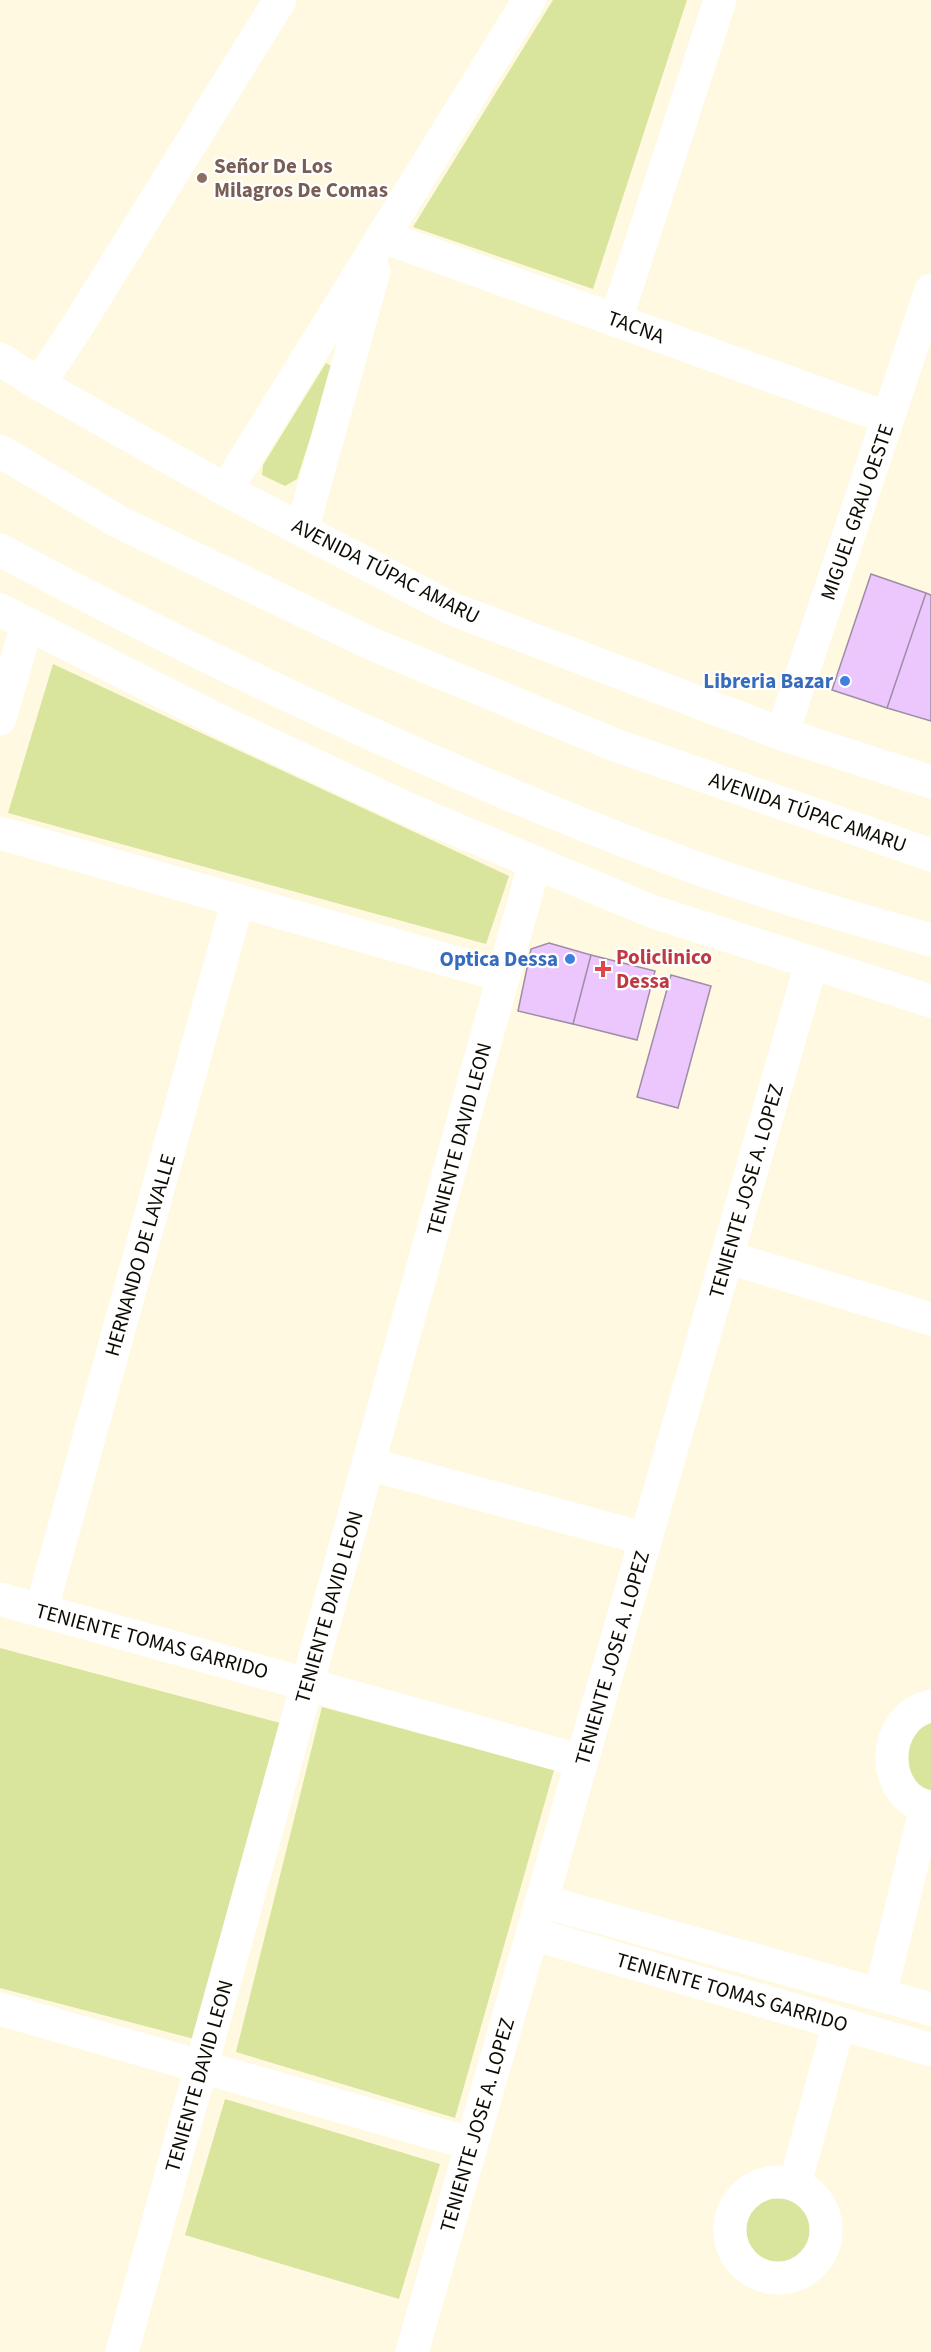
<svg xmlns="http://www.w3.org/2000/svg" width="931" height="2352" viewBox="0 0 931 2352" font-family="'Source Sans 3',sans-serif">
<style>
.green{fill:#d9e49c}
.building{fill:#ebc7fd;stroke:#9d8da5;stroke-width:1.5}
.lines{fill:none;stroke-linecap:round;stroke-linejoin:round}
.minor{stroke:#fff;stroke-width:33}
.highway{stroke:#fff;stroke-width:33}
.education-dot{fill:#8d6e63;stroke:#fff;stroke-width:2}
.shop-dot{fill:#3f7fe0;stroke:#fff;stroke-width:2}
.health-dot{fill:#e0444e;stroke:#fff;stroke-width:2}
.labels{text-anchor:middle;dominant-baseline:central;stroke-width:4.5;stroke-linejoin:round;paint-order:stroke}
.education-label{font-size:21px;font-weight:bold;fill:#785e54;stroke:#fff;text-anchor:start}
.street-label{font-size:21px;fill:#0e0b03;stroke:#fff}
.shop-label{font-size:21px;font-weight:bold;fill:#366cbe;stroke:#fff;text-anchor:end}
.health-label{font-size:21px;font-weight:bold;fill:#be3a42;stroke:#fff;text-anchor:start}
</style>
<rect width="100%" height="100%" fill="#fff9e2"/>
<!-- green -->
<path class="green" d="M553 0H687L593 289 413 227Z
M326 363 333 367 297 479 285 486 262 475 263 465Z
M53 664 509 876 486 944 8 813Z
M0 1648 284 1724 198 2040 0 1988Z
M322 1707 554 1770 455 2118 236 2052Z
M931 1720V1795C909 1783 899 1754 915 1732 919 1727 926 1724 931 1720Z
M225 2099 440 2164 399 2299 185 2235Z
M744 2232a36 36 0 1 1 72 0a36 36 0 1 1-72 0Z"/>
<!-- building -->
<path class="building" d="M871 574 926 593 887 708 832 690Z
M926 593 931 595V721L887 708Z
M549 943 591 955 573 1024 518 1011 531 949Z
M591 955 655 971 637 1040 573 1024Z
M671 975 711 986 678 1108 637 1097Z"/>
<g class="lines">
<!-- minor -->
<path class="minor" d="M384 237 888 418
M616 320 720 0
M0 359 39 384 226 490 450 608 782 734 931 782
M39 384 78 325 280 0
M226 490 529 0
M302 530 374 271
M0 610 224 723 417 813 651 911 931 1001
M0 719 27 624
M782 734 931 290
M0 833 504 976
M727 1257 931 1319
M369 1464 646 1539
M0 1599 582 1761
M41 1611 238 900
M931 1706C878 1718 880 1800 931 1807
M542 1901 931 2009
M533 1934 931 2050
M880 1995 926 1807
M0 2009 472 2144
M730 2230a48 48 0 1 1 96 0a48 48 0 1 1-96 0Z
M795 2184 839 2023
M122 2352 535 862
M412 2352 811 964"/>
<!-- highway -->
<path class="highway" d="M0 451 119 522 372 644 615 745 931 855
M0 550C223 669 451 777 688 865 768 894 850 917 931 940"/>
</g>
<!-- markers -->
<circle class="education-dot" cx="202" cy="178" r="6"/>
<g class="shop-dot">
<circle cx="845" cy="681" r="6"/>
<circle cx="570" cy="959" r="6"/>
</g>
<path class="health-dot" d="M600 960h6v6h6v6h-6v6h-6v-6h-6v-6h6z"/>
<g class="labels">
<!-- education labels -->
<g class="education-label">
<text x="214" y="166">Señor De Los<tspan x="214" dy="24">Milagros De Comas</tspan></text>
</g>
<!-- street labels -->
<g class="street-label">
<text transform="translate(636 327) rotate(20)">TACNA</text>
<text transform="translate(857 512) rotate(-71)">MIGUEL GRAU OESTE</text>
<text transform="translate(386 571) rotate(27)">AVENIDA TÚPAC AMARU</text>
<text transform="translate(808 812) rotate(19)">AVENIDA TÚPAC AMARU</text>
<text transform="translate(459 1139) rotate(-75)">TENIENTE DAVID LEON</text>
<text transform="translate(746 1191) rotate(-74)">TENIENTE JOSE A. LOPEZ</text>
<text transform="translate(140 1255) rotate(-74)">HERNANDO DE LAVALLE</text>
<text transform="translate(329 1607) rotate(-74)">TENIENTE DAVID LEON</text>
<text transform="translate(152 1641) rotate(15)">TENIENTE TOMAS GARRIDO</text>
<text transform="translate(612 1658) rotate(-74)">TENIENTE JOSE A. LOPEZ</text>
<text transform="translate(732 1992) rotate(16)">TENIENTE TOMAS GARRIDO</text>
<text transform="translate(199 2076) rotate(-74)">TENIENTE DAVID LEON</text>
<text transform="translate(477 2125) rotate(-74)">TENIENTE JOSE A. LOPEZ</text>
</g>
<!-- shop labels -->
<g class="shop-label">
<text x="833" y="681">Libreria Bazar</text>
<text x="558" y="959">Optica Dessa</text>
</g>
<!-- health labels -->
<g class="health-label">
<text x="616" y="957">Policlinico<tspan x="616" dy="24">Dessa</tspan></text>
</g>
</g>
</svg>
